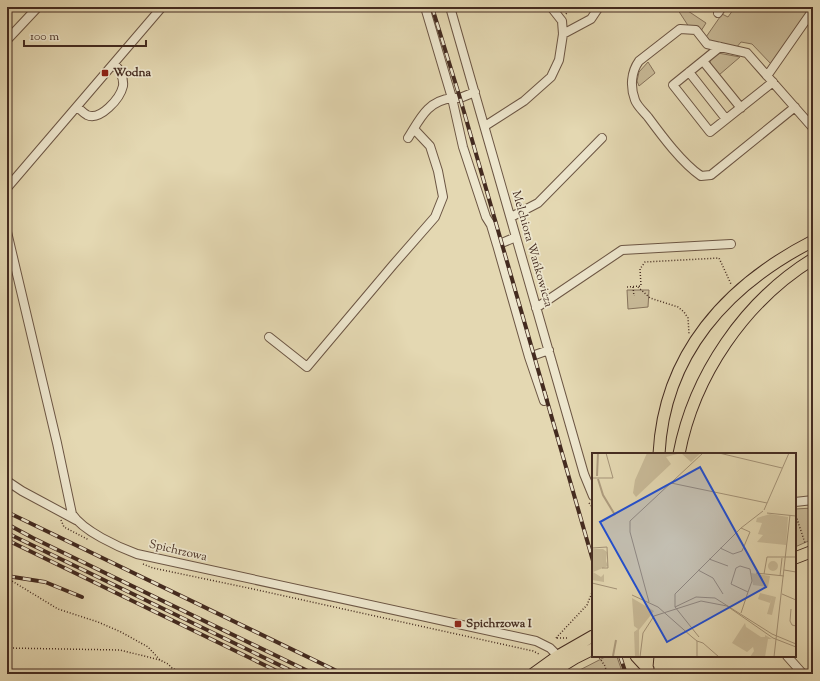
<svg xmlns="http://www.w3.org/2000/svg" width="820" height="681" viewBox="0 0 820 681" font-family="'Sorts Mill Goudy',serif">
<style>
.green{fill:#c9bb99;stroke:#86735c}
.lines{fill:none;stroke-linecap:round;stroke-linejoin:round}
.minor-casing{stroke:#6c5644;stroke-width:10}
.major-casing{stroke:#442b20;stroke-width:13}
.path{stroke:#442b20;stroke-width:1.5;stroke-dasharray:1 2;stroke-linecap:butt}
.minor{stroke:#ede6cd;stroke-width:8}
.major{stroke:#e4d8b2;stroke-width:11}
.rail-casing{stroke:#442b20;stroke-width:4}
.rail{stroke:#ede6cd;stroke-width:2.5;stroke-dasharray:8;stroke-linecap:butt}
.poi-dot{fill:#8f2418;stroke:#ede6cd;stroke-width:1.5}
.labels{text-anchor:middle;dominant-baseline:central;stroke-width:3.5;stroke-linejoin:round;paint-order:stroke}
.poi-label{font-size:12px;font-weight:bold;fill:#442b20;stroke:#ede6cd;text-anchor:start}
.street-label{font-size:12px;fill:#442b20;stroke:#ede6cd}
.inset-river{fill:none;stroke:#ae9d80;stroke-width:2}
.inset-road{fill:none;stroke:#a49378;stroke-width:1}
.view{fill:#1d4ed8;fill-opacity:0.15;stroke:#1d4ed8;stroke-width:2}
.inset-edge{fill:none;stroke:#442b20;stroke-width:2}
</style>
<rect width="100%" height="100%" fill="#e4d8b2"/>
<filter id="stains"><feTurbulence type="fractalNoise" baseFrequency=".005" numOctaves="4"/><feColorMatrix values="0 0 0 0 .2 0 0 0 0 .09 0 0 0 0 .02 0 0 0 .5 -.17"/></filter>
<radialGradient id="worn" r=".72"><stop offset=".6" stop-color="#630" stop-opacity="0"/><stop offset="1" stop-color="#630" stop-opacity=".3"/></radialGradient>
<!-- green -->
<path class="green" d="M676 7H690L688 11 706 23 701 31 689 27Z
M735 7H812L771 64 752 44 741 42 736 48 709 41 706 37 722 14 728 17Z
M718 53 740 57 719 75 711 66 710 61Z
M648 62 655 73 639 86 637 81 639 72Z
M627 290H649L648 307 628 309Z
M813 508V539L795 547V509Z
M605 657H617L623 674H572Z"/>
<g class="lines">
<defs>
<path id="minor" d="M425 7 452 98H460L475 92
M450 7 584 474 593 496
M718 13 722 7
M563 34 591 19 599 7
M7 40 38 7
M720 47 673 85 710 132 773 82
M703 61 741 108
M689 72 726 119
M767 76 813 10
M77 107C80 109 83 113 87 115 100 121 120 99 123 86 124 78 119 69 114 63
M795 107 711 175 701 176C682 163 662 136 648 117 644 112 637 106 635 100 630 87 631 72 639 61L680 29 696 30 707 44 747 53 813 128
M485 126 524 101 551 77 559 60 563 34 562 21 551 7
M408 138C420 119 427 101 452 98L463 147 486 217 491 225 497 245 516 237
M7 188 162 7
M511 217 538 203 602 138
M7 232 57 443 72 514C83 531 118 547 137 554L536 641 550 648 561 659
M497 245 529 357 549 350
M536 308 622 250 731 244
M269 337 307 367 393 265 435 217 443 197 438 171 430 146 414 129
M529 357 544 401
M7 481 22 491 76 520
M795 502 813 500
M787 656 803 674"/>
<path id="major" d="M659 454C664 354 727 285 813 241
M679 454C694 375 745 301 813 259
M795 558 813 551
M636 656 648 669
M648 656 647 667 649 674
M533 674 558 656 593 636
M549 674 575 658 593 649"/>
</defs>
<!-- minor casing -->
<use href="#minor" class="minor-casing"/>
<!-- major casing -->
<use href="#major" class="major-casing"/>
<!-- path -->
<path class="path" d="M566 14 571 7
M627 287 641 286 640 269 645 262 719 258 731 284
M633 287 634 296
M638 287 650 298 678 307 684 312 688 318 689 334
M589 503 593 508
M795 513 805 543
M61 520 64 527 89 540
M143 564 153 568 253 589 533 651 539 654
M7 578 58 609 98 622 121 632 148 647 160 660
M556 638 587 605 593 590
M557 638H569
M7 648 120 650 160 660 168 664 172 668 185 674
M601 656 599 657 605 666 607 674"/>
<!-- minor -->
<use href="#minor" class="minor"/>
<!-- major -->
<use href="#major" class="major"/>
<defs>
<path id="rail" d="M432 7 460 98 593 561
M7 512 343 674
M7 524 33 538 314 674
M7 533 298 674
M7 540 283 674
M7 576 45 582 82 597
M620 656 626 674"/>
</defs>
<!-- rail casing -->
<use href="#rail" class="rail-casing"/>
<!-- rail -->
<use href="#rail" class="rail"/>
</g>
<!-- markers -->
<g class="poi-dot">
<rect x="101" y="69" width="8" height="8" rx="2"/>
<rect x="454" y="620" width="8" height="8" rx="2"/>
</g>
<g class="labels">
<!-- poi labels -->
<g class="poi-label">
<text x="113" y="73">Wodna</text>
<text x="466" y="624">Spichrzowa I</text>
</g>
<!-- street labels -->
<g class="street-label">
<text transform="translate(532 249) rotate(74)">Melchiora Wańkowicza</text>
<text transform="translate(178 551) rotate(13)">Spichrzowa</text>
</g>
</g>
<!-- overview -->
<g transform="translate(592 453)">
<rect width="204" height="204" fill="#e4d8b2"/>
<path d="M55 0H109L99 9 89 0 74 4 79 11 44 44 41 40 43 27ZM178 61 196 64 194 92 165 89 171 82 166 81 170 70 164 69 165 65ZM0 96H11L15 99 14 108 16 113 1 119 9 124 12 121V129L0 127ZM176 113a5 5 0 1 1 10 0a5 5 0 1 1-10 0ZM159 120 178 123 176 134 161 132ZM168 140 184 144 180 162 175 161 180 144 178 150 166 146ZM40 145 62 158 47 177V204H43L42 179 46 176 42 173ZM153 170 154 174 169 184H173V182L180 186H176L173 204H158L162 198 161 194 155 199 140 190Z" fill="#c9bb99"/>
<path class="inset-river" d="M5 23 6 0M6 26 11 42 23 62M21 203 24 187"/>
<path class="inset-road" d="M127 0 190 15M0 25H21L14 0M79 30 175 50M172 57 197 0M175 60 204 63M0 95 15 94 16 115H10M128 95 141 101 150 98 158 79 149 75M117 106 136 113M106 117 121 125 131 141M192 117 204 119M164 120 192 123M172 121 175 104H204M188 123 190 105M0 130 25 136M190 141 204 147M40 142 66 154 100 184 105 188V204M57 149 38 79V68L111 0M83 154 104 144 123 145 180 181 204 191M199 156 198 168 200 172 204 173M149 160 156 139 160 128 158 116 148 113 144 115 139 131 156 139M107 184 83 154V141L149 75 171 58M105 188 111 190 127 204M48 204 51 180 62 163 109 148 135 153 181 185 204 194M182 204 198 62"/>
<path class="view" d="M108 14 174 134 75 189 8 69Z"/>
<rect width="204" height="204" class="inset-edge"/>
</g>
<!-- margin -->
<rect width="820" height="681" fill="none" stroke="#e4d8b2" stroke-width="24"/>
<rect x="8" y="8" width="804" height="665" fill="none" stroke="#442b20" stroke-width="2"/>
<rect x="12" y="12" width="796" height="657" fill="none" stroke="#442b20"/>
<!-- scale -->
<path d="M24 40v6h122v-6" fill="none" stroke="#442b20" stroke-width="2"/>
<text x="30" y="40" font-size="12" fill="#442b20" stroke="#ede6cd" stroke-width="3" paint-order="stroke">100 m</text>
<rect width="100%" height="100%" filter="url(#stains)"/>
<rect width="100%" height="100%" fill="url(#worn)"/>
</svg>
